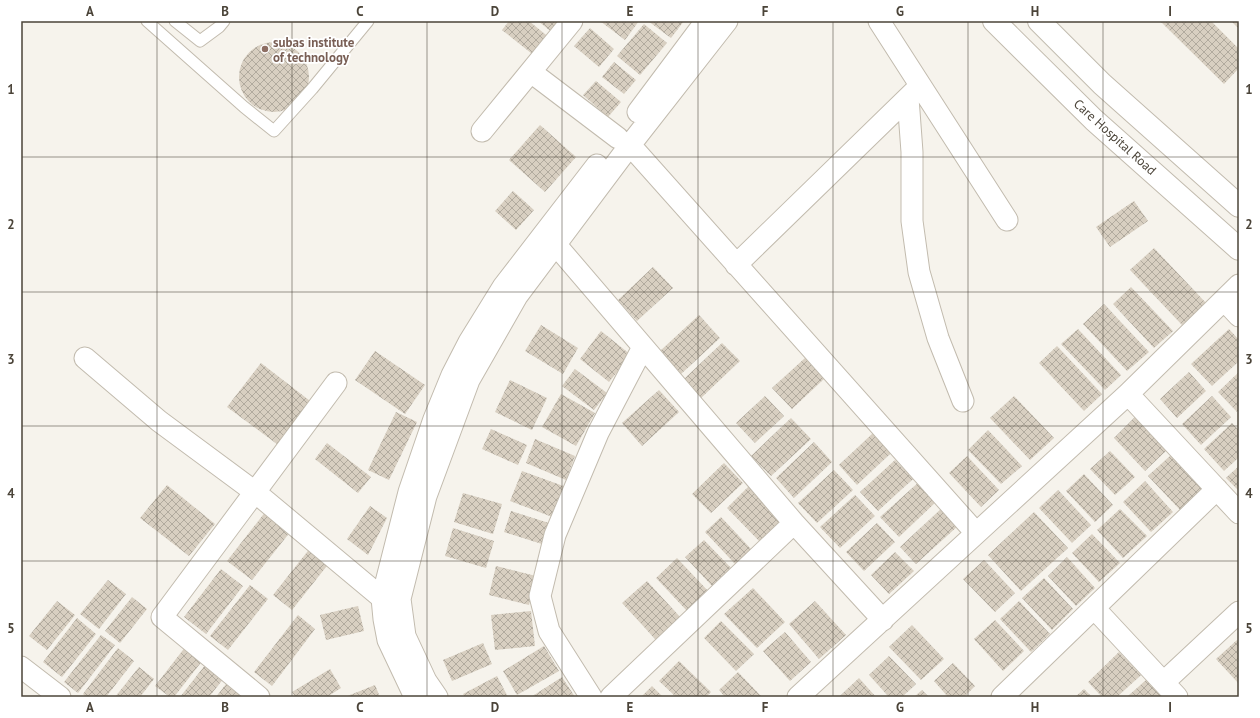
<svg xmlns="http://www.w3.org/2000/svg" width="1260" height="718" viewBox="0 0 1260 718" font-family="'PT Sans',sans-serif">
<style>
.building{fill:url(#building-cross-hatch)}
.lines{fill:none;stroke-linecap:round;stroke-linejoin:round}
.service-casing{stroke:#c2bbae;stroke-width:13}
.minor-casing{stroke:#c2bbae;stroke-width:23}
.tertiary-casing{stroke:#c2bbae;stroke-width:24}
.service{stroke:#fff;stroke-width:11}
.minor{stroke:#fff;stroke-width:21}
.tertiary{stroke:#fff;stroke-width:22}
.grid{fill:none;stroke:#4b4439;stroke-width:1;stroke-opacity:0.55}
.education-dot{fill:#8d6e63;stroke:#fff;stroke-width:1.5}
.labels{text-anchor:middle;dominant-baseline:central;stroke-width:3.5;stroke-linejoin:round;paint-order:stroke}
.education-label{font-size:13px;font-weight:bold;fill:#785e54;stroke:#fff;text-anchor:start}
.street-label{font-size:13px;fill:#4b4439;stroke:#fff}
.neatline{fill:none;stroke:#4b4439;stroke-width:1.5}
.grid-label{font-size:13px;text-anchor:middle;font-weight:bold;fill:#4b4439}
</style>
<defs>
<pattern id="building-cross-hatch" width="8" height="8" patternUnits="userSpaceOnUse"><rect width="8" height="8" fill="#d8cfc1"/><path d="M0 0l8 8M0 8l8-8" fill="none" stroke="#b1aa9e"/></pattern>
</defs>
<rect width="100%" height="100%" fill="#f6f3ec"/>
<!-- building -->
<path class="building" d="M509 21H529L551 39 536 57 502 30Z
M538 21H564L554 34Z
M600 21H639L625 40Z
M648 21H684L671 38Z
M1160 21H1211L1239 49V68L1224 84Z
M1231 21H1239V29Z
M644 24 667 43 640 75 617 56Z
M590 28 614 49 599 67 574 46Z
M239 77a35 35 0 1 1 70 0a35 35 0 1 1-70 0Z
M614 62 636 80 624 94 602 77Z
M596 81 621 102 608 117 583 95Z
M540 125 576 157 545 192 509 160Z
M513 191 534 210 516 230 495 211Z
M1134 201 1148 221 1110 247 1096 227Z
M1154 248 1206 303 1182 325 1130 270Z
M653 267 673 288 637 321 618 300Z
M1131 287 1173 331 1154 348 1113 304Z
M1104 304 1149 352 1127 371 1083 324Z
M699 315 720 338 681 374 660 351Z
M541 325 578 348 563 374 525 351Z
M1078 329 1121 375 1105 390 1061 344Z
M1229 329 1239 340V361L1212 386 1191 364Z
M601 331 631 355 609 382 580 359Z
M722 343 740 361 701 398 684 379Z
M1057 346 1102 394 1084 411 1039 363Z
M375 351 425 385 405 414 355 380Z
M805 358 825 378 792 409 772 388Z
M261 363 314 404 281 447 227 407Z
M575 369 607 393 594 410 562 386Z
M1189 372 1206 391 1177 418 1160 399Z
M1239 372V410L1237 412 1218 392Z
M510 380 547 398 532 430 495 412Z
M659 390 679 412 642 446 622 423Z
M561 394 595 413 576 446 542 427Z
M765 396 784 416 755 443 736 423Z
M1014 396 1054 438 1030 460 990 418Z
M1212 396 1231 417 1201 445 1182 424Z
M396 412 417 422 389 480 368 470Z
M1137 415 1168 449 1145 471 1114 438Z
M791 418 811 439 771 476 751 456Z
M1232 423 1239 430V457L1224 471 1204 449Z
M491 429 527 445 518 465 482 449Z
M988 430 1022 466 1001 484 968 450Z
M873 433 891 453 857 485 839 465Z
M535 439 575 456 566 480 526 463Z
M814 442 832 462 794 498 776 478Z
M327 443 371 477 358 493 315 459Z
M1110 451 1135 477 1115 495 1090 469Z
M1172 454 1205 489 1181 511 1148 476Z
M967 456 999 490 981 507 949 473Z
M895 460 913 479 878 511 860 492Z
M724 463 743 483 711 513 692 494Z
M1239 466V491L1226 478Z
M834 470 853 490 817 523 798 503Z
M522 471 566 487 555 518 510 501Z
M1084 474 1113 505 1095 522 1066 491Z
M1145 481 1173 512 1151 532 1123 502Z
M919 482 937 501 899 537 880 517Z
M167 485 215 524 189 556 140 518Z
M750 485 784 520 761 543 727 508Z
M1058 490 1091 525 1072 543 1039 508Z
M463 493 502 504 493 534 454 522Z
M855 495 875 516 840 548 820 527Z
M370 506 387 518 368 555 347 539Z
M943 507 959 525 916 564 900 547Z
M1120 509 1147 536 1123 558 1097 530Z
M266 511 291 531 252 580 227 561Z
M511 511 552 524 545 545 504 532Z
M1034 512 1068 548 1021 591 988 555Z
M721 517 752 550 736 565 705 532Z
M877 523 895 542 864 571 846 552Z
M453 528 494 541 486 568 445 556Z
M1092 534 1120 563 1099 582 1072 553Z
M704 540 731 568 712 586 685 557Z
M311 547 330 562 292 610 273 595Z
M895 552 914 571 889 594 871 575Z
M1067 557 1095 588 1076 606 1048 576Z
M677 558 709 592 688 612 656 578Z
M984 560 1015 593 995 612 963 579Z
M496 566 536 576 529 605 489 595Z
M221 569 243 586 206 634 184 617Z
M1044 578 1073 609 1052 630 1022 598Z
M108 580 126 594 99 629 80 614Z
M647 581 681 618 656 640 622 603Z
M250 585 268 599 228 650 210 636Z
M753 588 785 622 757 648 724 614Z
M132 597 147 609 120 643 105 631Z
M57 601 75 615 47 650 29 636Z
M815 601 846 635 819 659 789 624Z
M1019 601 1050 634 1031 652 1000 619Z
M358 606 364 631 326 640 320 615Z
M531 611 535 646 495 650 491 615Z
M298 615 315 629 272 686 254 672Z
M77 618 96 634 62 677 43 662Z
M995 620 1024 651 1003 671 974 639Z
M721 621 754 654 736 671 704 638Z
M912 625 944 659 921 680 889 647Z
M785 632 811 662 790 681 763 651Z
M101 635 115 645 78 693 64 682Z
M1237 640 1239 642V684L1216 659Z
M483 643 492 664 452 681 443 660Z
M186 646 203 660 174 697H170L155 686Z
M544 646 559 671 517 695 503 671Z
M118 648 134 661 106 697H86L83 694Z
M1119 652 1141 675 1117 697H1102L1088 682Z
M889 656 916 684 902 697H889L869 675Z
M679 661 711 692 706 697H676L659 681Z
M953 663 975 686 964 697H948L934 681Z
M206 664 224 678 209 697H180Z
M139 667 154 679 140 697H115Z
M330 669 341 688 327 697H295L292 692Z
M738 672 762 697H725L719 690Z
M497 676 508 697H465L463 694Z
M562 677 575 697H531Z
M859 678 876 697H841L840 696Z
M1147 679 1164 697H1127Z
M229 680 243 691 238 697H216Z
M375 685 380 697H345Z
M652 686 663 697H641Z
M1084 689 1092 697H1075Z
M922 690 929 697H914Z"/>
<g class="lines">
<defs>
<path id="service" d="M147 21 244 107 274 131 312 89 368 21
M175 21 200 41 219 27 224 21"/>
<path id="minor" d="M879 21 1007 220
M531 72 618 138
M908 98 912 152V221L919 272 938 338 963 401
M638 112 706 21
M482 131 572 21
M630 145 976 533
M556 245 794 523 883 620
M736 265 920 86
M1225 301 1239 316
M85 358 159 421 255 492 382 598
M1128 394 1239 513
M1094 608 1177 697
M21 667 60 697
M1164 682 1239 612
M259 697 162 617 336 383
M415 697 388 640 384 619 382 598 409 492 434 419 452 375 469 342 503 287 597 165
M437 697 426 681 405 636 400 599 426 496 469 380 517 296 630 145 727 21
M591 697 549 631 540 596 555 535 598 433 643 347
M611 697 794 523
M798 697 1128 394 1239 285
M1002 697 1217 489"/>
<path id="tertiary" d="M994 21 1094 120 1239 249
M1039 21 1102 84 1239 206"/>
</defs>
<!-- service casing -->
<use href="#service" class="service-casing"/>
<!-- minor casing -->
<use href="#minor" class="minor-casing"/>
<!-- tertiary casing -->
<use href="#tertiary" class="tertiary-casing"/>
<!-- service -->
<use href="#service" class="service"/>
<!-- minor -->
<use href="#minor" class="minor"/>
<!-- tertiary -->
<use href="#tertiary" class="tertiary"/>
</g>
<!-- grid -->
<path class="grid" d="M157 21V697M292 21V697M427 21V697M562 21V697M698 21V697M833 21V697M968 21V697M1103 21V697M21 157H1239M21 292H1239M21 426H1239M21 561H1239"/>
<!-- markers -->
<circle class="education-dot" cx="265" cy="49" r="4"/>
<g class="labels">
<!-- education labels -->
<g class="education-label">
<text x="273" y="42">subas institute<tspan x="273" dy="15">of technology</tspan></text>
</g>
<!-- street labels -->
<g class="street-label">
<text transform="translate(1115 137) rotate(42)">Care Hospital Road</text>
</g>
</g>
<!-- border -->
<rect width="1260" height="718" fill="none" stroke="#ffffff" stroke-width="44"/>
<rect x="22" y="22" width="1216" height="674" class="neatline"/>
<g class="grid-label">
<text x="90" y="16">A</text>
<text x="225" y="16">B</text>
<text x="360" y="16">C</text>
<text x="495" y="16">D</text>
<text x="630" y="16">E</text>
<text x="765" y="16">F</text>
<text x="900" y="16">G</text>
<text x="1035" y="16">H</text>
<text x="1170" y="16">I</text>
<text x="11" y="94">1</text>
<text x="1249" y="94">1</text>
<text x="11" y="229">2</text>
<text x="1249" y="229">2</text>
<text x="11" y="364">3</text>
<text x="1249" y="364">3</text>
<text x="11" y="498">4</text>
<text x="1249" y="498">4</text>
<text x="11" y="633">5</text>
<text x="1249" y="633">5</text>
<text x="90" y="712">A</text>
<text x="225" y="712">B</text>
<text x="360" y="712">C</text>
<text x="495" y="712">D</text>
<text x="630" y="712">E</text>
<text x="765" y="712">F</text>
<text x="900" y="712">G</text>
<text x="1035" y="712">H</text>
<text x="1170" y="712">I</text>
</g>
</svg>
